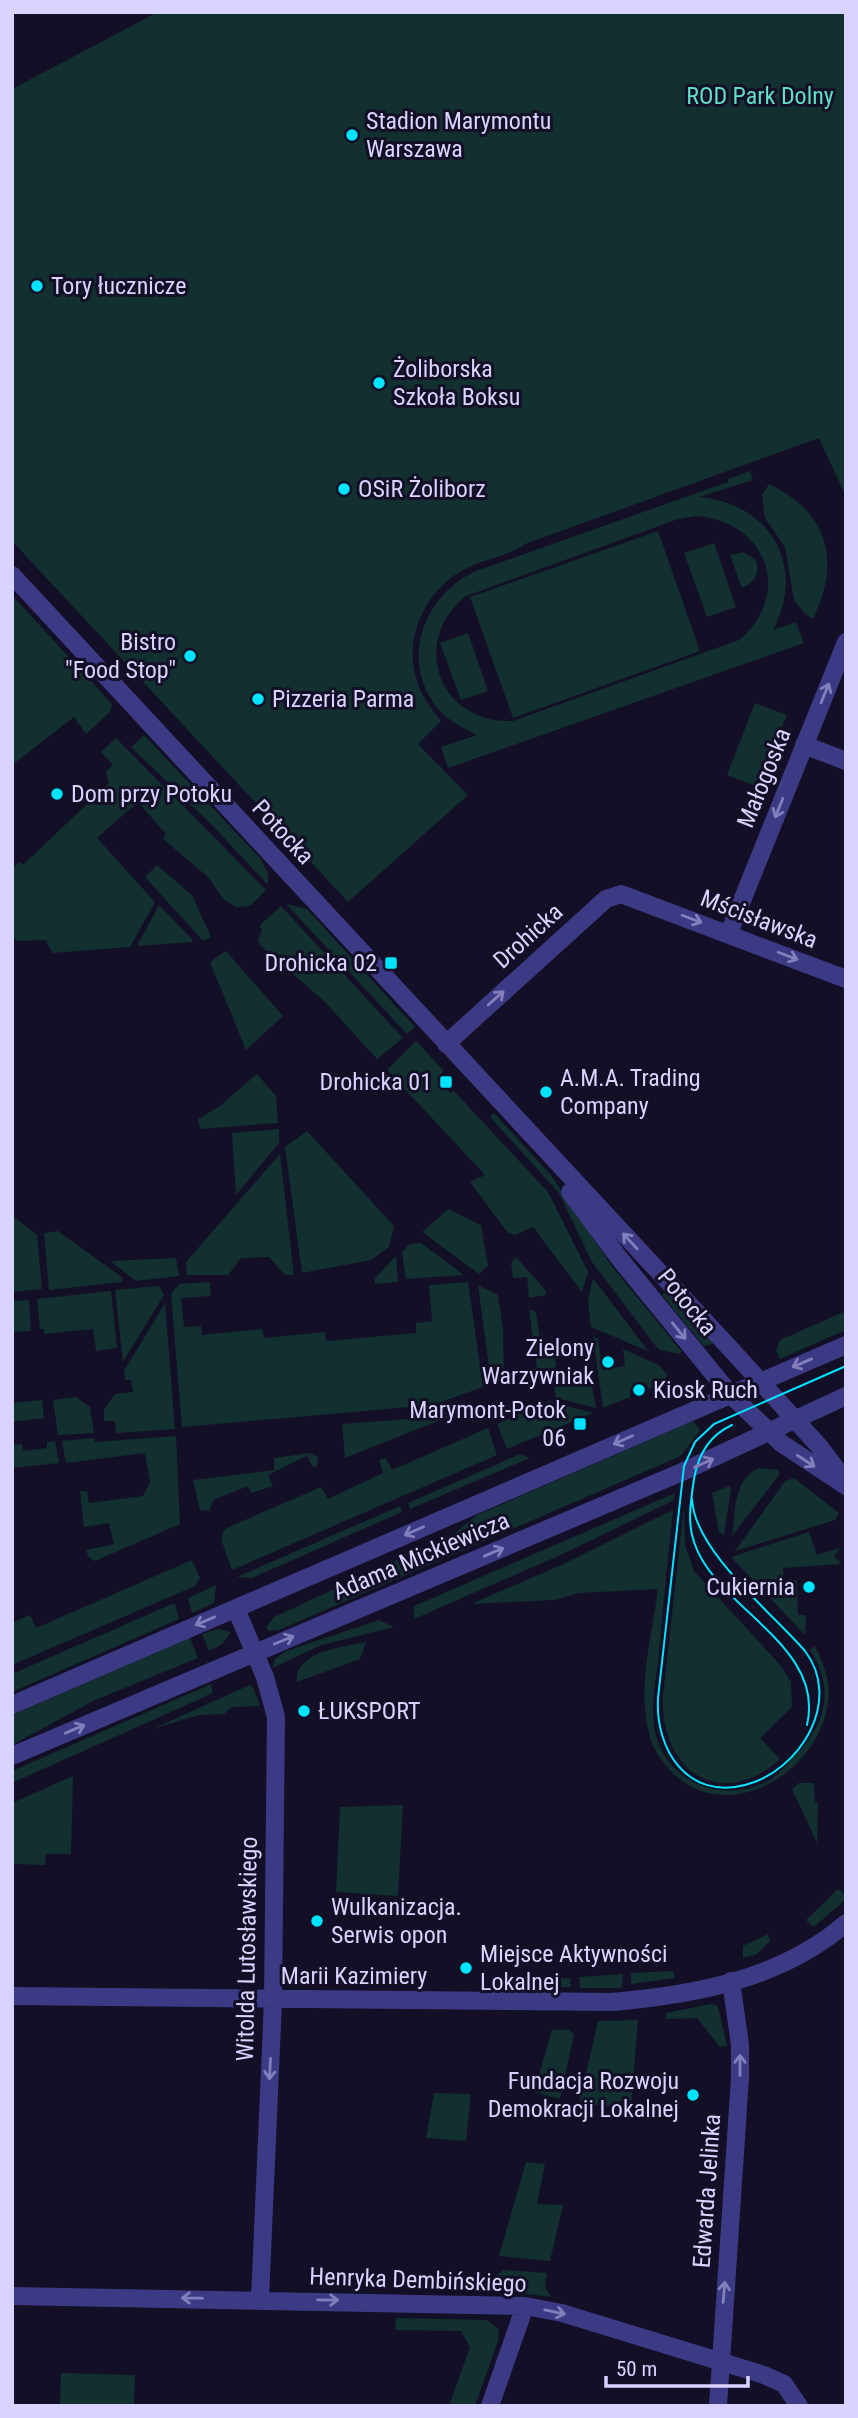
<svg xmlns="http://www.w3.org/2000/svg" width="858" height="2418" viewBox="0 0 858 2418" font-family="'Roboto Condensed',sans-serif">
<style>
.green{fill:#12302f;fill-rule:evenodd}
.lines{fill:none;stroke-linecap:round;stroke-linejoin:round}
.minor{stroke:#3d3a85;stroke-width:18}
.tram{stroke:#00e5ff;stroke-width:2}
.oneway{stroke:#837fbc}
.poi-dot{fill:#00e5ff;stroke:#130f26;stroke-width:2.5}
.labels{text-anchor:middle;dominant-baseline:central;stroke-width:6;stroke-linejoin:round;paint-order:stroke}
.park-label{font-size:24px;fill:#5fe0c0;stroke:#130f26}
.poi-label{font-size:24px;fill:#d9d4ff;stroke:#130f26;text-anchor:start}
.street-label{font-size:24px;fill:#d9d4ff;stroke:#130f26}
</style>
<rect width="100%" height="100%" fill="#130f26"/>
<!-- green -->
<path class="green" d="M158 12H846V497L819 438 525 544C507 557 484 559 465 569 428 588 405 633 415 674 419 693 430 707 441 721L418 744 468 795 348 902 12 541V89Z
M750 471 753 480 699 497C770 503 807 566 773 630L796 622 804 643 448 768 441 747 477 735C464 728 450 722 440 711 398 663 422 596 476 571L728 482V479ZM697 516C766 521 794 594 739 640L513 721C439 724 409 642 466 596L678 519Z
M769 484C829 513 841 561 813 619L805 614 794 600 785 547 765 518 762 495Z
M658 531 700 651 513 718 470 597Z
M714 543 736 607 707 617 684 553Z
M743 552 756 560C760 574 755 582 742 588L730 555Z
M12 595 112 704 110 712 86 734 74 717 12 765Z
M468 633 488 691 461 700 440 643Z
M755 703 787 715 758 787 727 775Z
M144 735 260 858 268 873V885L212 825 131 747Z
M116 738 266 890 250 906 237 907 224 900 208 877 163 839 166 834 138 802 97 838 155 902 130 947 52 953 46 940 17 941 12 935V868L19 862 23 865 109 783 106 771 113 765 101 752Z
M157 865 192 895 211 937 203 941 145 877Z
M286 904 307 909 415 1027 407 1034Z
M159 905 192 939V942L137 946Z
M281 906 403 1038 377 1059 325 1002 261 946 258 941 262 930 259 926Z
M226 951 283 1016 246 1050 210 962Z
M416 1041 444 1071 437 1078 450 1093 454 1091 548 1192 588 1272 582 1292 533 1227 515 1235 508 1233 470 1182 485 1175 387 1070Z
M257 1074 276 1096 278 1123 200 1129 198 1119 220 1106Z
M494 1113 550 1174 611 1265 682 1352 678 1354 658 1349 592 1262 559 1193 490 1117Z
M279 1129V1143L236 1195 232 1133Z
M307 1131 394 1226 389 1247 371 1260 302 1273 285 1147Z
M280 1154 294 1275H285L269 1257 241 1258 228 1275H187L186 1262Z
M448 1209 481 1225 488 1266 479 1274 422 1232Z
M12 1215 37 1235 42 1289 12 1292Z
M58 1231 123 1278 122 1282 49 1290 44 1233Z
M421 1243 464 1275 406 1279 402 1253 409 1244Z
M396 1256 398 1282 375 1284V1278Z
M516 1257 545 1290 546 1295 529 1298 527 1277 513 1278 511 1263Z
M176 1258 179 1276 136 1281 110 1261Z
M593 1278 648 1351 591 1327 588 1301Z
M210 1282 211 1296 181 1298 184 1327 201 1326 202 1335 262 1329 264 1338 325 1332 326 1341 416 1333V1323L432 1321 429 1285 468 1282 483 1387 433 1405 182 1427 171 1294 179 1284Z
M478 1285 498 1295 503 1329 504 1383 491 1382Z
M159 1286 164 1295 123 1362 115 1290Z
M111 1291 117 1348 96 1351 93 1329 44 1334V1329H40L37 1299Z
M667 1291 715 1343 704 1346 662 1295Z
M29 1300 31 1331 12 1332V1301Z
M165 1303 175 1429 116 1433 115 1421H104V1409L115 1394 133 1392 131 1380H125L124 1371Z
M529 1309 536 1312 543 1358 555 1357 556 1366C547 1373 533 1381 524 1370L537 1368Z
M846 1311V1330L780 1359 776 1351 780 1340Z
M593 1337 598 1338 602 1370 625 1366 623 1349 659 1365 667 1375 664 1383 649 1389 645 1382 630 1389V1397L603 1408Z
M590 1374 596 1408 556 1398 554 1384Z
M76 1397 90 1407 94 1433 58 1435 53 1400Z
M42 1400 44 1418 12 1422V1403Z
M549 1401 593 1413 507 1449 497 1424Z
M470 1402 473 1407 345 1458 342 1424 433 1417Z
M693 1421 700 1430 681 1456 279 1630 269 1631 266 1628 274 1617 455 1533 477 1515Z
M488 1428 497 1455 232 1570 221 1539 224 1530 231 1526 321 1487 328 1499 383 1473 379 1460 386 1458 392 1470Z
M176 1436 180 1524 95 1561 89 1558 86 1550 114 1544 109 1523 84 1527 80 1491H87L89 1503 143 1496 150 1482 145 1453 66 1463 62 1441 94 1438 95 1442Z
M55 1441 59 1463 12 1468V1445L22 1444 23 1451 47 1448V1442Z
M310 1453 318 1457 317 1466 313 1467 307 1456 268 1475 273 1486 251 1493 248 1486 213 1500 209 1511 200 1510 193 1480 274 1470V1458Z
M520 1454 530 1458 410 1509 408 1503Z
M759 1468 779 1470V1475L732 1536C736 1511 733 1479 759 1468Z
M794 1478 839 1513 835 1520 735 1551 785 1481Z
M729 1486 731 1488 724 1535 719 1532 712 1493Z
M675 1493 674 1500 565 1553 414 1619V1606Z
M400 1506 402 1512 252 1578 237 1577Z
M684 1506 685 1545 694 1571 782 1667 791 1682 792 1707 760 1738 780 1759C720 1813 659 1770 663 1695Z
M673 1510C668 1558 663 1605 659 1653 656 1679 650 1707 655 1732 666 1782 720 1803 764 1783 775 1778 784 1768 792 1759 824 1728 837 1690 810 1650L815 1646C824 1664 831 1683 828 1703 818 1774 724 1830 669 1769 661 1760 653 1749 650 1737 636 1688 652 1637 658 1589L579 1593 554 1600 471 1604 561 1565Z
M809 1532 817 1555 840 1548 834 1556 842 1564 783 1568 784 1581 797 1580 798 1615H806L805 1635 731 1557Z
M192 1560 200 1578 195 1586 12 1665V1623L30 1615 36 1628Z
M216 1585 214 1603 192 1613 188 1598Z
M172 1604H175L179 1619 12 1692V1674Z
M379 1620 394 1627 322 1645 272 1668 275 1659 286 1651Z
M218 1629 231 1632 222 1644 209 1651 202 1634Z
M190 1638 198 1658 95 1700 12 1745V1715Z
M366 1642 360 1659 297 1682C294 1651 344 1647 366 1642Z
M211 1684 213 1693 12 1783V1771Z
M250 1685 253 1687 260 1706 232 1707 224 1714 199 1715 152 1729Z
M73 1776 71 1854H46L45 1865 12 1864V1803Z
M799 1783H814L815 1803H818L817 1843 792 1789Z
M403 1805 398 1896 336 1892 340 1807Z
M838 1889 846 1896 845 1900 815 1926 811 1925 806 1920Z
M768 1934 770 1941 757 1954 743 1958V1946Z
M673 1971 675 1978 631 1984V1973Z
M623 1974 622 1988H580L579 1977Z
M570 1978 571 1987 529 1988V1980Z
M710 2004 718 2006 727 2046 720 2047 697 2018 666 2019V2013Z
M638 2020 631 2107 579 2104 598 2021Z
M552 2030H570L574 2035 560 2099 534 2092Z
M434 2093 471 2094 466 2141 426 2138Z
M526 2162 545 2164 537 2204 563 2205 550 2261 499 2256Z
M504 2270 547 2273 545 2287 551 2297 494 2290 496 2275Z
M396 2318 486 2320 499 2329 498 2341 475 2406H449L470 2347 461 2331 395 2330Z
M61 2373 135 2375 134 2406H60Z"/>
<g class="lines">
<!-- minor -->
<path class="minor" d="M12 575 727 1345 819 1446 846 1482
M804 745 846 761
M729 933 846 642
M446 1044 606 899 621 894 846 979
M570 1192 619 1258 730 1394 781 1443 846 1486
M236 1609 265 1677 276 1717 273 2001 260 2299
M12 1705 846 1345
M12 1756 682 1472 846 1396
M12 1996 612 2002C694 1995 782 1979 846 1923
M12 2296 525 2306 562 2313 764 2375 784 2384 799 2406
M490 2406 525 2306
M718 2406 740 2078V2045L731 1981"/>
<!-- tram -->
<path class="tram" d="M732 1425C710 1435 698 1455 694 1479 691 1499 687 1523 694 1542 715 1608 826 1645 807 1725
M692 1499C694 1550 771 1612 805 1651 843 1701 800 1771 745 1785 687 1800 655 1749 658 1698L684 1466 695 1442 714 1424 846 1366"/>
</g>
<!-- one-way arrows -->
<defs><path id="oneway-shaft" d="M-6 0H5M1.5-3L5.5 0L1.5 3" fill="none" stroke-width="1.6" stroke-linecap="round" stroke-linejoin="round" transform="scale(1.75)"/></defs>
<g class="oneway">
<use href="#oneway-shaft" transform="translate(825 693) rotate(-68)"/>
<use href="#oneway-shaft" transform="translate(779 808) rotate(112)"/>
<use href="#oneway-shaft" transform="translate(692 919) rotate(21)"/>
<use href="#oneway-shaft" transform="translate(788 956) rotate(21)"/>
<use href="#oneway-shaft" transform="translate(496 998) rotate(-42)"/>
<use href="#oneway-shaft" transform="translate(630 1241) rotate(-133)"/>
<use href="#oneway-shaft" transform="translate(679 1331) rotate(51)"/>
<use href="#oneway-shaft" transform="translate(802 1363) rotate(157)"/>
<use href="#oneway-shaft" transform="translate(623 1440) rotate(156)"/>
<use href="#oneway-shaft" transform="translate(806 1461) rotate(33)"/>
<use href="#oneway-shaft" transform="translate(704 1463) rotate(-24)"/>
<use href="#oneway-shaft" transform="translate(414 1531) rotate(156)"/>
<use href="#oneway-shaft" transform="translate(494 1552) rotate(-23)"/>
<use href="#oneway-shaft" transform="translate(205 1621) rotate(157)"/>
<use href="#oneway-shaft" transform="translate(284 1640) rotate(-22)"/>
<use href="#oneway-shaft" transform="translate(75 1729) rotate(-23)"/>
<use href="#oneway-shaft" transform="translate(740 2065) rotate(-90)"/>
<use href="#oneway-shaft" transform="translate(270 2069) rotate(93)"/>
<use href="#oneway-shaft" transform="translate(724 2292) rotate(-85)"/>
<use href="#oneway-shaft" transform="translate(192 2298) rotate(-179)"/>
<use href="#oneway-shaft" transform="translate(328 2300) rotate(1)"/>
<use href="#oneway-shaft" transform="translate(555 2312) rotate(12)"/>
</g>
<!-- markers -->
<g class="poi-dot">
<circle cx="352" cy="135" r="7"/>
<circle cx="37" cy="286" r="7"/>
<circle cx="379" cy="383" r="7"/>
<circle cx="344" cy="489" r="7"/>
<circle cx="190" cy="656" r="7"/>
<circle cx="258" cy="699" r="7"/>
<circle cx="57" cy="794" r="7"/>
<rect x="384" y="956" width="14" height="14" rx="3.5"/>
<rect x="439" y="1075" width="14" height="14" rx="3.5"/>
<circle cx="546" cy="1092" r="7"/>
<circle cx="608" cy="1362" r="7"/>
<circle cx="639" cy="1390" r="7"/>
<rect x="573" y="1417" width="14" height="14" rx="3.5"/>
<circle cx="809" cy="1587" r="7"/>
<circle cx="304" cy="1711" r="7"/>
<circle cx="317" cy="1921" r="7"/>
<circle cx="466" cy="1968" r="7"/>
<circle cx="693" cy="2095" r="7"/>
</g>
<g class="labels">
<!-- park labels -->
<g class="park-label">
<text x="760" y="96">ROD Park Dolny</text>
</g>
<!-- poi labels -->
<g class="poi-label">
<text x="366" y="121">Stadion Marymontu<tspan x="366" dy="28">Warszawa</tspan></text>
<text x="51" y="286">Tory łucznicze</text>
<text x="393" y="369">Żoliborska<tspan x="393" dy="28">Szkoła Boksu</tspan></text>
<text x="358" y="489">OSiR Żoliborz</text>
<text x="176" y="642" text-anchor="end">Bistro<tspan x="176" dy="28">"Food Stop"</tspan></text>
<text x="272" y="699">Pizzeria Parma</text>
<text x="71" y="794">Dom przy Potoku</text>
<text x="377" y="963" text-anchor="end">Drohicka 02</text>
<text x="560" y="1078">A.M.A. Trading<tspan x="560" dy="28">Company</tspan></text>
<text x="432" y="1082" text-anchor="end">Drohicka 01</text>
<text x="594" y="1348" text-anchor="end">Zielony<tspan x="594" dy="28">Warzywniak</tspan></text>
<text x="653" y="1390">Kiosk Ruch</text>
<text x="566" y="1410" text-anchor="end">Marymont-Potok<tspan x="566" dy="28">06</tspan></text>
<text x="795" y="1587" text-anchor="end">Cukiernia</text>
<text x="318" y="1711">ŁUKSPORT</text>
<text x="331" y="1907">Wulkanizacja.<tspan x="331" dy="28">Serwis opon</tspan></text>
<text x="480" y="1954">Miejsce Aktywności<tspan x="480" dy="28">Lokalnej</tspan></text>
<text x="679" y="2081" text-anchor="end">Fundacja Rozwoju<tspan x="679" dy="28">Demokracji Lokalnej</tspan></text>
</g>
<!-- street labels -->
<g class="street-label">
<text transform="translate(764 778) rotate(-68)">Małogoska</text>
<text transform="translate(283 832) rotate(47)">Potocka</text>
<text transform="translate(759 919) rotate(21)">Mścisławska</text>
<text transform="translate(528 936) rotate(-42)">Drohicka</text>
<text transform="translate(687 1302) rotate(51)">Potocka</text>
<text transform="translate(421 1556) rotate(-23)">Adama Mickiewicza</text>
<text transform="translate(247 1949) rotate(-89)">Witolda Lutosławskiego</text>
<text x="354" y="1976">Marii Kazimiery</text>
<text transform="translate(707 2191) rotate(-86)">Edwarda Jelinka</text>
<text transform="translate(418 2280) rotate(2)">Henryka Dembińskiego</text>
</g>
</g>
<!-- border -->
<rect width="858" height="2418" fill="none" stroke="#d9d4ff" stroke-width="28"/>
<!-- scale -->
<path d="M606 2376v10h142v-10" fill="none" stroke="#d9d4ff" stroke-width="3.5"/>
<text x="616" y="2376" font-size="21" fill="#d9d4ff" stroke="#130f26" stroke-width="5" paint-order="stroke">50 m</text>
</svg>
